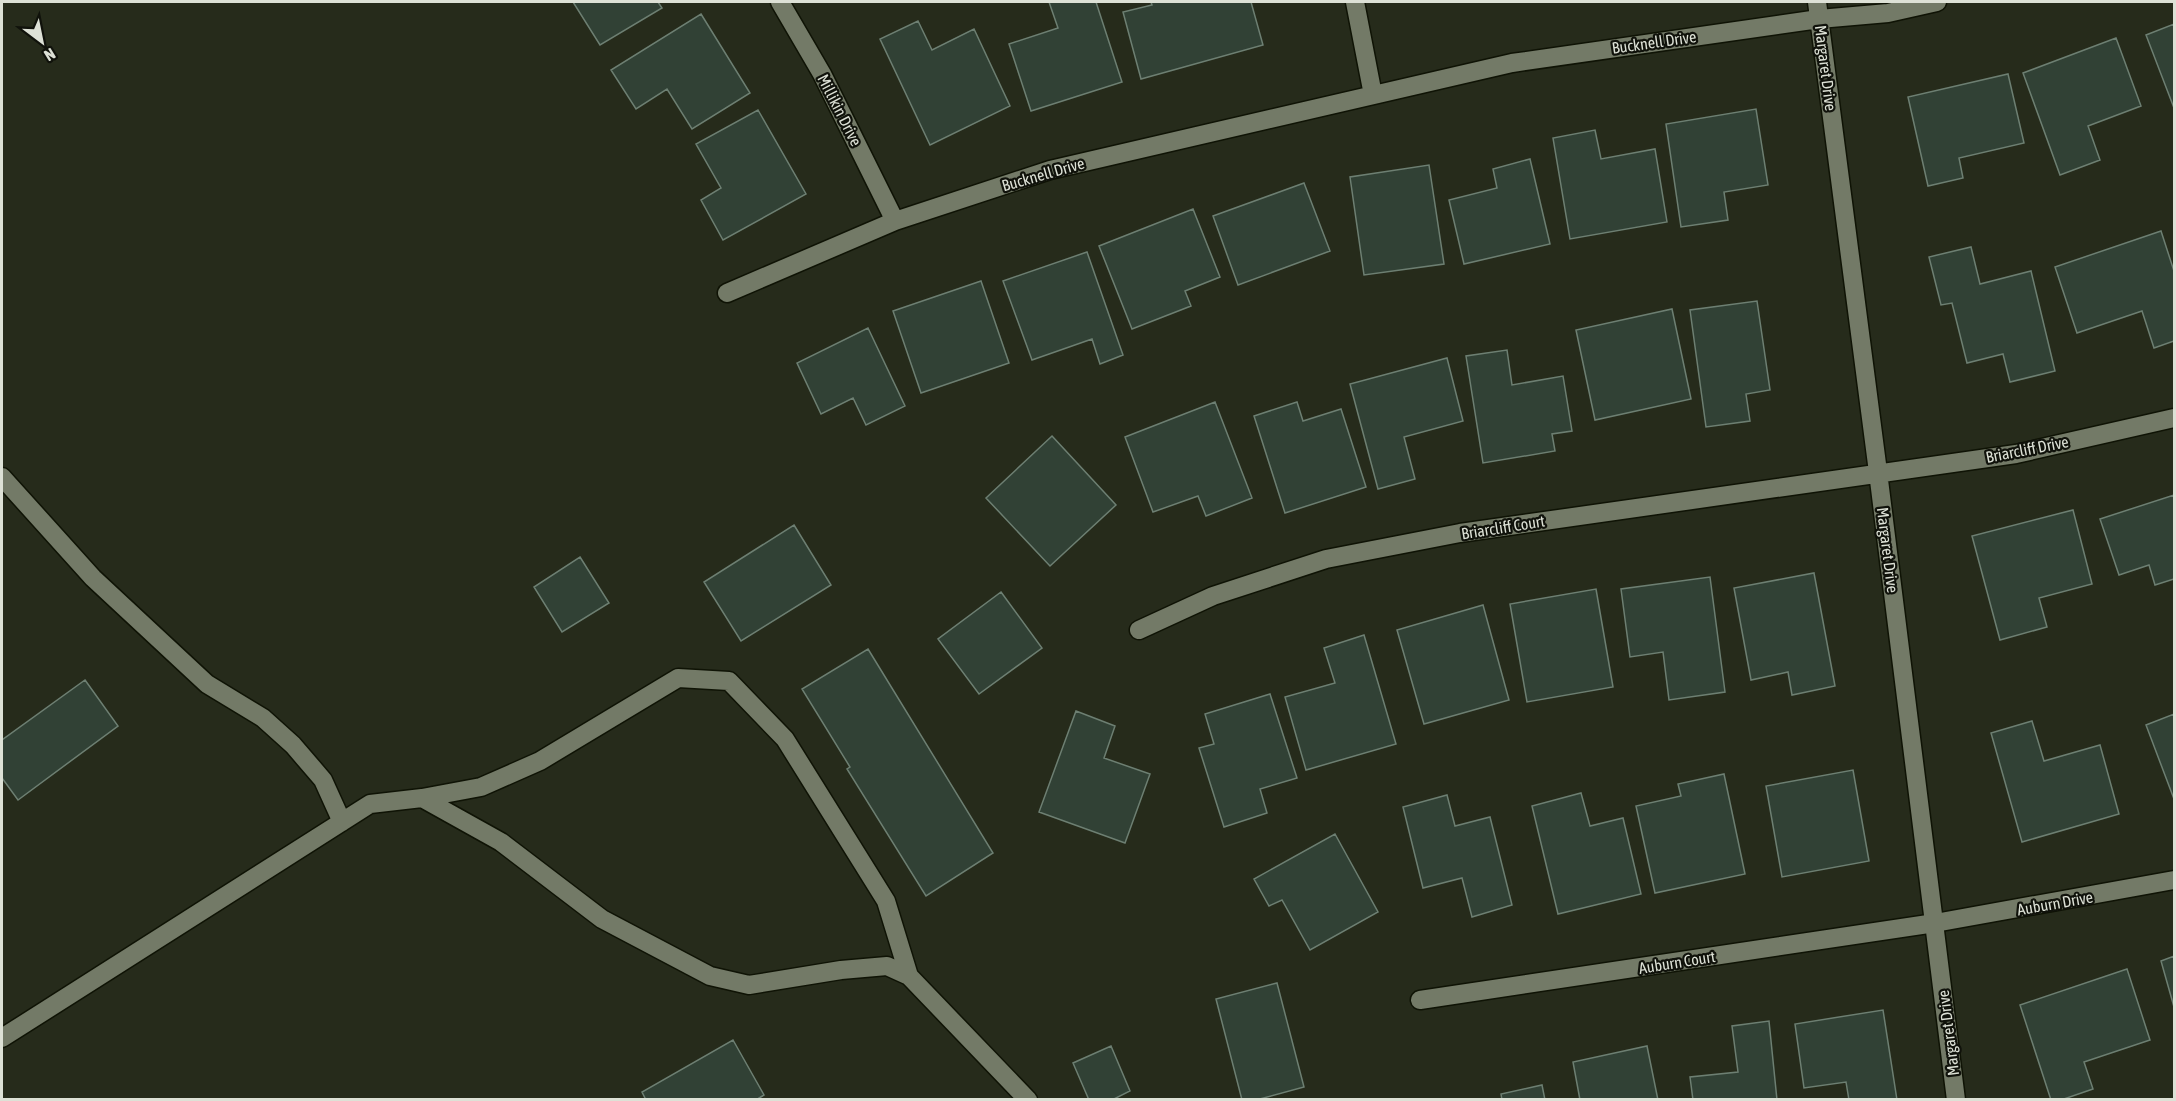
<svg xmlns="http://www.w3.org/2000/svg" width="2176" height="1101" viewBox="0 0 2176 1101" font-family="'Asap Condensed',sans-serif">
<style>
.building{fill:#314135;stroke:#6d7f72;stroke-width:1.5}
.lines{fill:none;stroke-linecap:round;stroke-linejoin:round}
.minor-casing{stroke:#0f1305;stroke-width:21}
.minor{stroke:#737a67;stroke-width:18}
.labels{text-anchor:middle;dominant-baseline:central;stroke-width:4.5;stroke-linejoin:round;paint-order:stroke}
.street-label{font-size:16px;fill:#dde1d6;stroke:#10120b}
</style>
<rect width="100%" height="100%" fill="#262b1b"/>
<!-- building -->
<path class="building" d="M573 2H658L662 8 600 45Z
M1049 2H1096L1122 82 1031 111 1009 44 1058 28Z
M1151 2H1251L1263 45 1141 79 1123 12 1152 5Z
M701 14 750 93 692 129 667 89 636 109 611 70Z
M918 21 932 50 974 29 1010 106 930 145 880 39Z
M2174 24V108L2146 35Z
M2116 38 2141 106 2088 126 2100 160 2060 175 2023 73Z
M2008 74 2024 143 1959 158 1963 178 1928 186 1908 97Z
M1756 109 1768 185 1724 192 1728 220 1681 227 1666 124Z
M758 110 806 194 723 240 701 200 721 188 696 144Z
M1595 130 1601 159 1655 149 1667 222 1570 239 1553 138Z
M1530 159 1550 244 1464 264 1449 200 1497 188 1493 169Z
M1429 165 1444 264 1364 275 1350 177Z
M1304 183 1330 251 1238 285 1213 216Z
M1193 209 1220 277 1185 291 1191 306 1132 329 1099 246Z
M2161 231 2174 271V341L2154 348 2142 311 2077 333 2055 267Z
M1971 247 1980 284 2031 271 2055 371 2010 382 2003 354 1967 363 1952 303 1941 305 1929 257Z
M1087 252 1123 355 1100 364 1092 339 1032 360 1003 281Z
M981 281 1009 363 921 393 893 311Z
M1757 301 1770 390 1746 394 1750 421 1706 427 1690 310Z
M1672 309 1691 399 1595 420 1576 330Z
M868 328 905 406 866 425 853 398 821 414 797 363Z
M1507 350 1512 385 1563 376 1572 431 1552 434 1555 451 1483 463 1466 356Z
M1447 358 1463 421 1404 437 1415 479 1378 489 1350 384Z
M1215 402 1252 498 1206 516 1198 496 1153 512 1125 437Z
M1297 402 1303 421 1341 409 1366 487 1285 513 1254 416Z
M1052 436 1116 505 1050 566 986 498Z
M2174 495V579L2155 585 2149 565 2119 575 2100 519Z
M2073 510 2092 584 2039 598 2047 627 2000 640 1972 536Z
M794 525 831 585 741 641 704 582Z
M580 557 609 603 562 632 534 587Z
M1814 573 1835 686 1792 695 1788 672 1751 680 1734 588Z
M1710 577 1725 692 1669 700 1663 652 1630 657 1621 589Z
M1596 589 1613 687 1527 702 1510 604Z
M1001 592 1042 648 979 694 938 639Z
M1483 605 1509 700 1424 724 1397 630Z
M1364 635 1396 744 1306 770 1285 697 1335 683 1324 648Z
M868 649 993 853 926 896 847 769 850 767 802 689Z
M85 680 118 726 18 800 2 778V740Z
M1270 694 1297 778 1260 789 1267 813 1224 827 1199 748 1214 744 1205 714Z
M1076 711 1115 726 1104 758 1150 774 1125 843 1039 812Z
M2174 714V799L2146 725Z
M2032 721 2044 761 2100 745 2119 814 2022 842 1991 733Z
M1853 770 1869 861 1782 877 1766 786Z
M1724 774 1745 874 1655 893 1636 806 1681 796 1678 784Z
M1581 793 1590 826 1623 818 1641 894 1558 914 1532 806Z
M1447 795 1455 826 1490 817 1512 905 1472 917 1462 878 1423 888 1403 807Z
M1335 834 1378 912 1310 950 1282 900 1269 906 1254 879Z
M2174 956V1007L2161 961Z
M2127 969 2150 1040 2084 1062 2093 1089 2061 1100H2051L2020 1005Z
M1277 983 1304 1087 1256 1100H1242L1216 999Z
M1883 1010 1897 1100H1849L1846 1082 1804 1088 1795 1024Z
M1769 1021 1777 1100H1693L1690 1077 1738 1072 1732 1026Z
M733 1040 764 1095 756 1100H646L642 1092Z
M1111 1046 1130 1091 1112 1100H1089L1073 1063Z
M1647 1046 1658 1100H1580L1573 1062Z
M1542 1085 1545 1100H1502L1501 1094Z"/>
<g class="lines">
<defs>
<path id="minor" d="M780 2 822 74 895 221
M1355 2 1373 95
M1817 2 1878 472 1956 1100
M727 293 895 221 1050 170 1512 63 1819 19 1888 13 1937 2
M2 477 93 578 207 684 263 718 293 745 323 780 342 822
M1139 630 1213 596 1326 559 1460 533 2016 454 2174 418
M422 798 481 787 540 761 678 678 729 681 785 739 886 901 909 976
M1420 1000 1935 923 2174 880
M2 1038 370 804 422 798 501 842 602 919 710 976 749 985 841 970 887 966 909 976 1028 1100"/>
</defs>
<!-- minor casing -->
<use href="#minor" class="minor-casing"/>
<!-- minor -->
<use href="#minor" class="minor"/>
</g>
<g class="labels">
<!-- street labels -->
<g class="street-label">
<text transform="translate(1654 42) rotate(-8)">Bucknell Drive</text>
<text transform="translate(1826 68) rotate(83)">Margaret Drive</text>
<text transform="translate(840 110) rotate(63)">Millikin Drive</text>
<text transform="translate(1043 174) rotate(-16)">Bucknell Drive</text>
<text transform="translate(2027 449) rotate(-11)">Briarcliff Drive</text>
<text transform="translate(1503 527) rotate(-9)">Briarcliff Court</text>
<text transform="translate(1888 550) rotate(83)">Margaret Drive</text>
<text transform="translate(2055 903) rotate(-10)">Auburn Drive</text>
<text transform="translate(1677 962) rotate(-9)">Auburn Court</text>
<text transform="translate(1948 1033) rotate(-97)">Margaret Drive</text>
</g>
</g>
<!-- border -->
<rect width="2176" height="1101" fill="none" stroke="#dde1d6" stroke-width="6"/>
<!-- north arrow -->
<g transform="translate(42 42) rotate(148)" stroke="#10120b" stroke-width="4.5" paint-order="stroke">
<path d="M0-4.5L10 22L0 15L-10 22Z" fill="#dde1d6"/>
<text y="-9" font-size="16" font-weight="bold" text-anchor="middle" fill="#dde1d6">N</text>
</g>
</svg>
